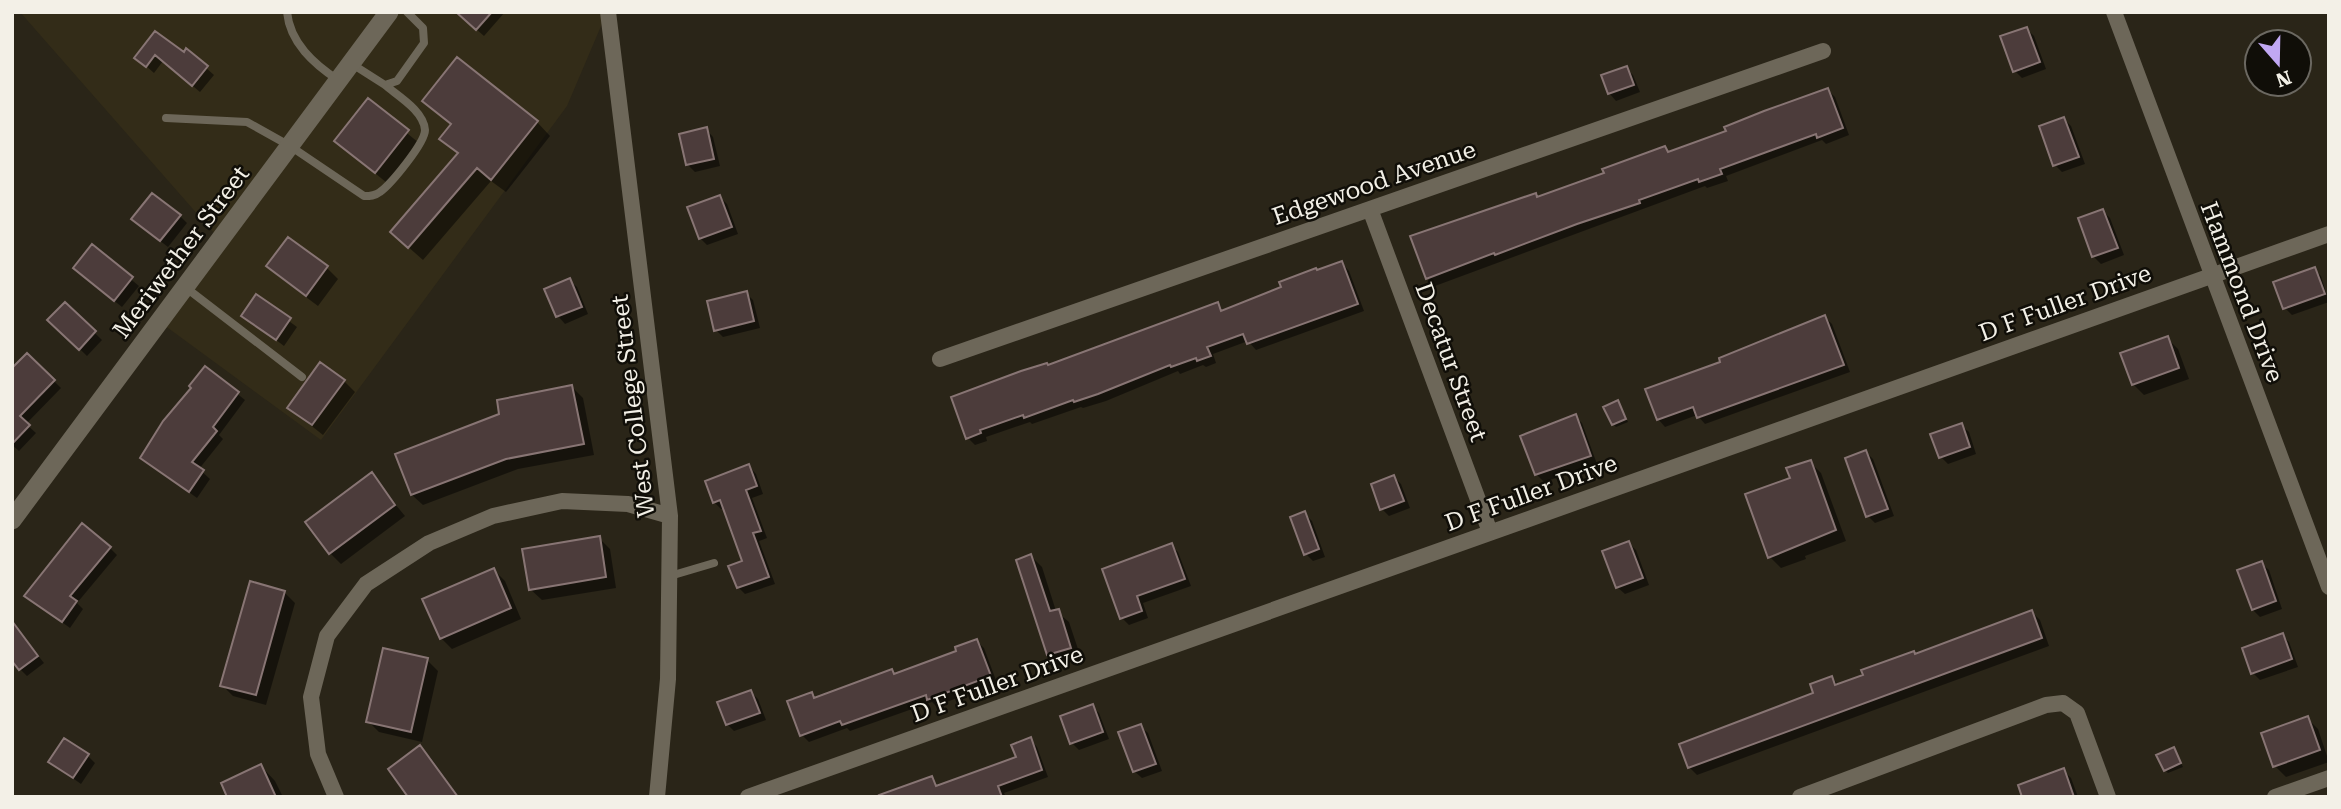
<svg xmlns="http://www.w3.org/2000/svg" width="2341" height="809" viewBox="0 0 2341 809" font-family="'Roboto Serif',serif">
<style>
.built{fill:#332c18}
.shadow{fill:#0007}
.building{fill:#4c3c3b;stroke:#887574;stroke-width:2}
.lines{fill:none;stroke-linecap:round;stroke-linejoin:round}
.service{stroke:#6d6759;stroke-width:8}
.minor{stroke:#6d6759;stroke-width:16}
.tertiary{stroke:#6d6759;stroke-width:19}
.labels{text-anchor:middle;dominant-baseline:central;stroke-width:5;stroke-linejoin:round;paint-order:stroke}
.street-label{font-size:24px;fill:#f3f0e7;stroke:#100e08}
</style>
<rect width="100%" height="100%" fill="#2a2518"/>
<!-- built -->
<path class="built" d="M20 12H607L567 106 321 440 164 325 221 241Z"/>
<!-- shadow -->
<path class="shadow" d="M462 12H505L484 36 467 21Z
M2027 29 2034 36 2046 69 2022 78 2015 71Z
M155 34 184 54 187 51 214 75 200 92 163 61 154 73 137 58Z
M1626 68 1633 75 1640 92 1616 101 1609 93Z
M1828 90 1835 97 1849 135 1826 144 1822 140 1726 176 1728 181 1707 188 1705 186 1435 286 1428 278 1413 237 1535 195 1539 198 1606 174 1665 148 1670 153 1728 132Z
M368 101 419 143 387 183 336 141Z
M424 101 537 122 550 136 506 192 491 181 423 260 406 245 459 155 442 138 452 125Z
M2064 119 2071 126 2085 164 2062 172 2055 165Z
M706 129 713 137 720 166 695 172 688 165Z
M720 197 727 204 738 234 707 245 700 238Z
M2103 211 2110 218 2124 255 2101 264 2094 257 2080 219Z
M180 216 187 223 168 247 141 226Z
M288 239 327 268 338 279 318 306 279 277 268 266Z
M92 247 139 286 122 307 82 275Z
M1342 263 1349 271 1364 311 1256 350 1248 341 1213 354 1216 363 1206 367 1203 365 1180 374 1178 371 1106 401 1083 408 1081 407 1032 424 1030 422 986 437 987 441 975 445 968 438 1048 367 1217 304 1224 312Z
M2314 269 2321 276 2329 302 2292 315 2285 308Z
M569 280 577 287 588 314 565 324 558 316 546 290Z
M746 293 753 300 760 328 723 337 716 330Z
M256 297 297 327 284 346 243 315Z
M65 304 102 340 87 356 50 320Z
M1825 317 1832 324 1850 372 1705 424 1697 415 1665 427 1658 419 1722 363Z
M2167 338 2178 349 2189 379 2144 395 2133 384Z
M27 355 61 388 26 424 36 433 19 451 12 445V385Z
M205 368 245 400 219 435 223 439 199 469 210 479 197 498 142 458Z
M344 381 355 392 323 435 289 408Z
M572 387 583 398 594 455 518 469 423 505 412 495Z
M1618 402 1628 422 1616 427 1613 424Z
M1575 416 1582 423 1597 464 1544 482 1536 474Z
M1961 425 1969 432 1976 454 1948 464 1941 457Z
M1866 452 1873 459 1894 516 1875 523 1868 516Z
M1810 462 1821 473 1846 541 1805 556 1806 559 1781 568 1770 557 1792 479Z
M749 466 756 474 763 494 752 498 767 538 759 541 775 584 745 594 738 587 744 562 724 508 721 509 714 502Z
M371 475 405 516 341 564 330 553Z
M1394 477 1401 484 1410 508 1389 516 1382 509Z
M1304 513 1312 521 1325 557 1313 561 1306 554Z
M599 538 610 549 616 588 542 600 530 589Z
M1629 543 1636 550 1649 585 1625 594 1617 587Z
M1171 545 1178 552 1191 586 1143 603 1148 618 1129 625 1122 618Z
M110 548 117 555 77 603 83 609 70 628 26 596Z
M1031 556 1042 567 1056 611 1069 622 1081 658 1059 666 1048 655Z
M2261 563 2269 570 2282 609 2260 617 2253 610Z
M494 570 505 581 521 619 452 649 441 638Z
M284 592 295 603 266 705 233 696 222 685Z
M2032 612 2040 620 2049 646 1697 775 1689 767 1816 694 1832 678 1839 685Z
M12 623 44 663 27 676 20 669Z
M2282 635 2289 642 2298 667 2260 680 2253 673Z
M977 641 984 648 997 683 936 706 932 702 850 731 847 728 809 742 802 735 812 694 817 699 892 671 895 675 958 652Z
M427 660 438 671 422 742 379 732 368 721Z
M751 692 758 699 766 720 734 731 727 724Z
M1092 706 1099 713 1109 739 1079 750 1072 743Z
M2307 718 2318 729 2329 762 2286 777 2275 766Z
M1140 726 1148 733 1162 771 1142 778 1134 771Z
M1030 739 1037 747 1048 777 1004 793 1006 797H961L1018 758Z
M420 748 431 758 459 797H410Z
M2173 749 2183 767 2168 773 2165 770Z
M88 756 95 763 81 784 50 762Z
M261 766 275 781 283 797H229Z
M2063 770 2071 778 2078 797H2024Z"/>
<!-- building -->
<path class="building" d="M456 12H492L476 30Z
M2027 27 2040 62 2013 72 2000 36Z
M155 31 184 52 186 48 208 66 192 86 155 55 146 67 134 58Z
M457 57 538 121 491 180 477 168 408 248 390 232 458 153 439 139 451 124 422 101Z
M1627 66 1634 85 1608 94 1601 75Z
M1828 88 1843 128 1817 138 1816 134 1720 169 1722 174 1699 182 1698 179 1639 200 1640 203 1577 224 1495 255 1494 253 1426 279 1410 236 1536 193 1537 197 1604 173 1602 169 1665 146 1668 152 1726 131 1724 127 1764 111Z
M368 98 409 130 375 173 334 141Z
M2064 117 2079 157 2053 166 2039 126Z
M707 127 714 159 686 165 679 134Z
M152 193 181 215 160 241 131 219Z
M720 195 732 227 699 239 687 207Z
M2103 209 2118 248 2092 257 2078 218Z
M288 237 328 266 306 296 266 266Z
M92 244 133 277 114 301 73 268Z
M1342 261 1358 304 1247 344 1243 334 1207 347 1211 356 1197 361 1196 358 1171 367 1170 365 1098 394 1074 402 1073 400 1024 418 1023 415 980 430 981 433 966 439 951 397 1021 371 1047 363 1048 365 1218 302 1221 311 1281 287 1279 282 1316 268 1317 270Z
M2315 267 2325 294 2283 309 2273 282Z
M570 278 582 307 556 317 544 289Z
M747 291 754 321 714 331 707 301Z
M256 294 291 318 276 340 241 316Z
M65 302 96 331 79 350 47 320Z
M1825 315 1844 365 1697 418 1693 407 1657 420 1645 389 1720 362 1719 358Z
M2168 336 2179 368 2132 385 2120 353Z
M27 353 55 380 20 416 30 425 12 444V368Z
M320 362 345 380 312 425 287 408Z
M205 366 239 392 213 427 217 431 192 462 204 470 189 492 140 458 163 421 191 388 189 386Z
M572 385 584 444 506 459 411 495 395 454 499 414 497 400Z
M1618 400 1626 419 1612 425 1603 407Z
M1576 414 1591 456 1535 475 1520 436Z
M1962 423 1970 447 1939 458 1930 434Z
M1866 450 1888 509 1866 517 1845 458Z
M1811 460 1836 530 1768 558 1745 494 1790 478 1786 468Z
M749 464 757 486 746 490 761 531 753 533 769 577 737 588 728 566 742 561 720 500 713 503 705 481Z
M372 472 395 505 329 554 305 522Z
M1394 475 1404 501 1380 510 1371 484Z
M1305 511 1319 549 1304 555 1290 517Z
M82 523 111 547 70 596 77 601 62 622 24 596Z
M600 536 606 577 529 590 522 549Z
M1629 541 1643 578 1616 588 1602 551Z
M1172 543 1185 579 1137 596 1142 611 1120 619 1102 569Z
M1031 554 1050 611 1059 609 1071 648 1047 655 1016 560Z
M2262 561 2276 601 2252 610 2237 570Z
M494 568 511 608 440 639 422 599Z
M250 581 285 591 256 695 220 686Z
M2032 610 2042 638 1688 768 1679 744 1813 693 1810 684 1832 676 1835 685 1863 675 1861 670 1914 651 1915 654Z
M12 621 38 656 19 670 12 661Z
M2283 633 2292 659 2251 674 2242 648Z
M977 639 991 676 927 700 926 695 842 725 840 721 800 736 787 701 812 692 814 698 892 669 894 674 956 651 955 647Z
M383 648 428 658 411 732 366 722Z
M751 690 760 713 726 725 717 702Z
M1093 704 1103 732 1070 744 1060 716Z
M2308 716 2320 750 2273 767 2261 733Z
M1141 724 1156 764 1133 772 1118 732Z
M1031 737 1042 770 998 786 1002 797H880L879 795 932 776 936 786 1016 757 1011 745Z
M64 738 89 754 73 778 48 762Z
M420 745 458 797H408L388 769Z
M2174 747 2181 763 2164 771 2156 755Z
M261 764 276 797H227L221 783Z
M2064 768 2074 797H2022L2018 785Z"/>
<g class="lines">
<!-- service -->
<path class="service" d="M287 12C290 43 314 64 338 80
M352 64 385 85 397 81 424 43 423 28 407 12
M166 118 247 122 290 146 364 196C370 196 375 196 380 192 391 184 425 143 425 130 424 111 398 96 385 85
M185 287 302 377
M670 576 714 563"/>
<!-- minor -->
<path class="minor" d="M608 12 670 516 668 679 657 797
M2114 12 2329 587
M1370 209 1490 532
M940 359 1823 51
M336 797 318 754 311 697 327 636 366 584 429 543 493 516 562 501 628 504 670 516
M748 797 2329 234
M1800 797 2046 705 2063 703 2077 713 2108 797
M2275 797 2329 778"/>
<!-- tertiary -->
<path class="tertiary" d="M12 520 389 12"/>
</g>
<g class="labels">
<!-- street labels -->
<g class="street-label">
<text transform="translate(1374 183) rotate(-19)">Edgewood Avenue</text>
<text transform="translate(181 252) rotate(-53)">Meriwether Street</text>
<text transform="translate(2242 292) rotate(69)">Hammond Drive</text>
<text transform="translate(2065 303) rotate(-20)">D F Fuller Drive</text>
<text transform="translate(1451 362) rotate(70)">Decatur Street</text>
<text transform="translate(633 406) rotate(-97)">West College Street</text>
<text transform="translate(1531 493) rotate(-20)">D F Fuller Drive</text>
<text transform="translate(997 684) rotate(-20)">D F Fuller Drive</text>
</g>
</g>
<!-- border -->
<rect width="2341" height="809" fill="none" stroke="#f3f0e7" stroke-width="28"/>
<!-- north arrow -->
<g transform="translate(2278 63) rotate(160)"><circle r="33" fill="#100e08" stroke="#6b6861" stroke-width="2"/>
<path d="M0-5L12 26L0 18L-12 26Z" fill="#c1a8f3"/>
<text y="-10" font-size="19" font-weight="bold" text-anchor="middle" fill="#f3f0e7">N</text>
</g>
</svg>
